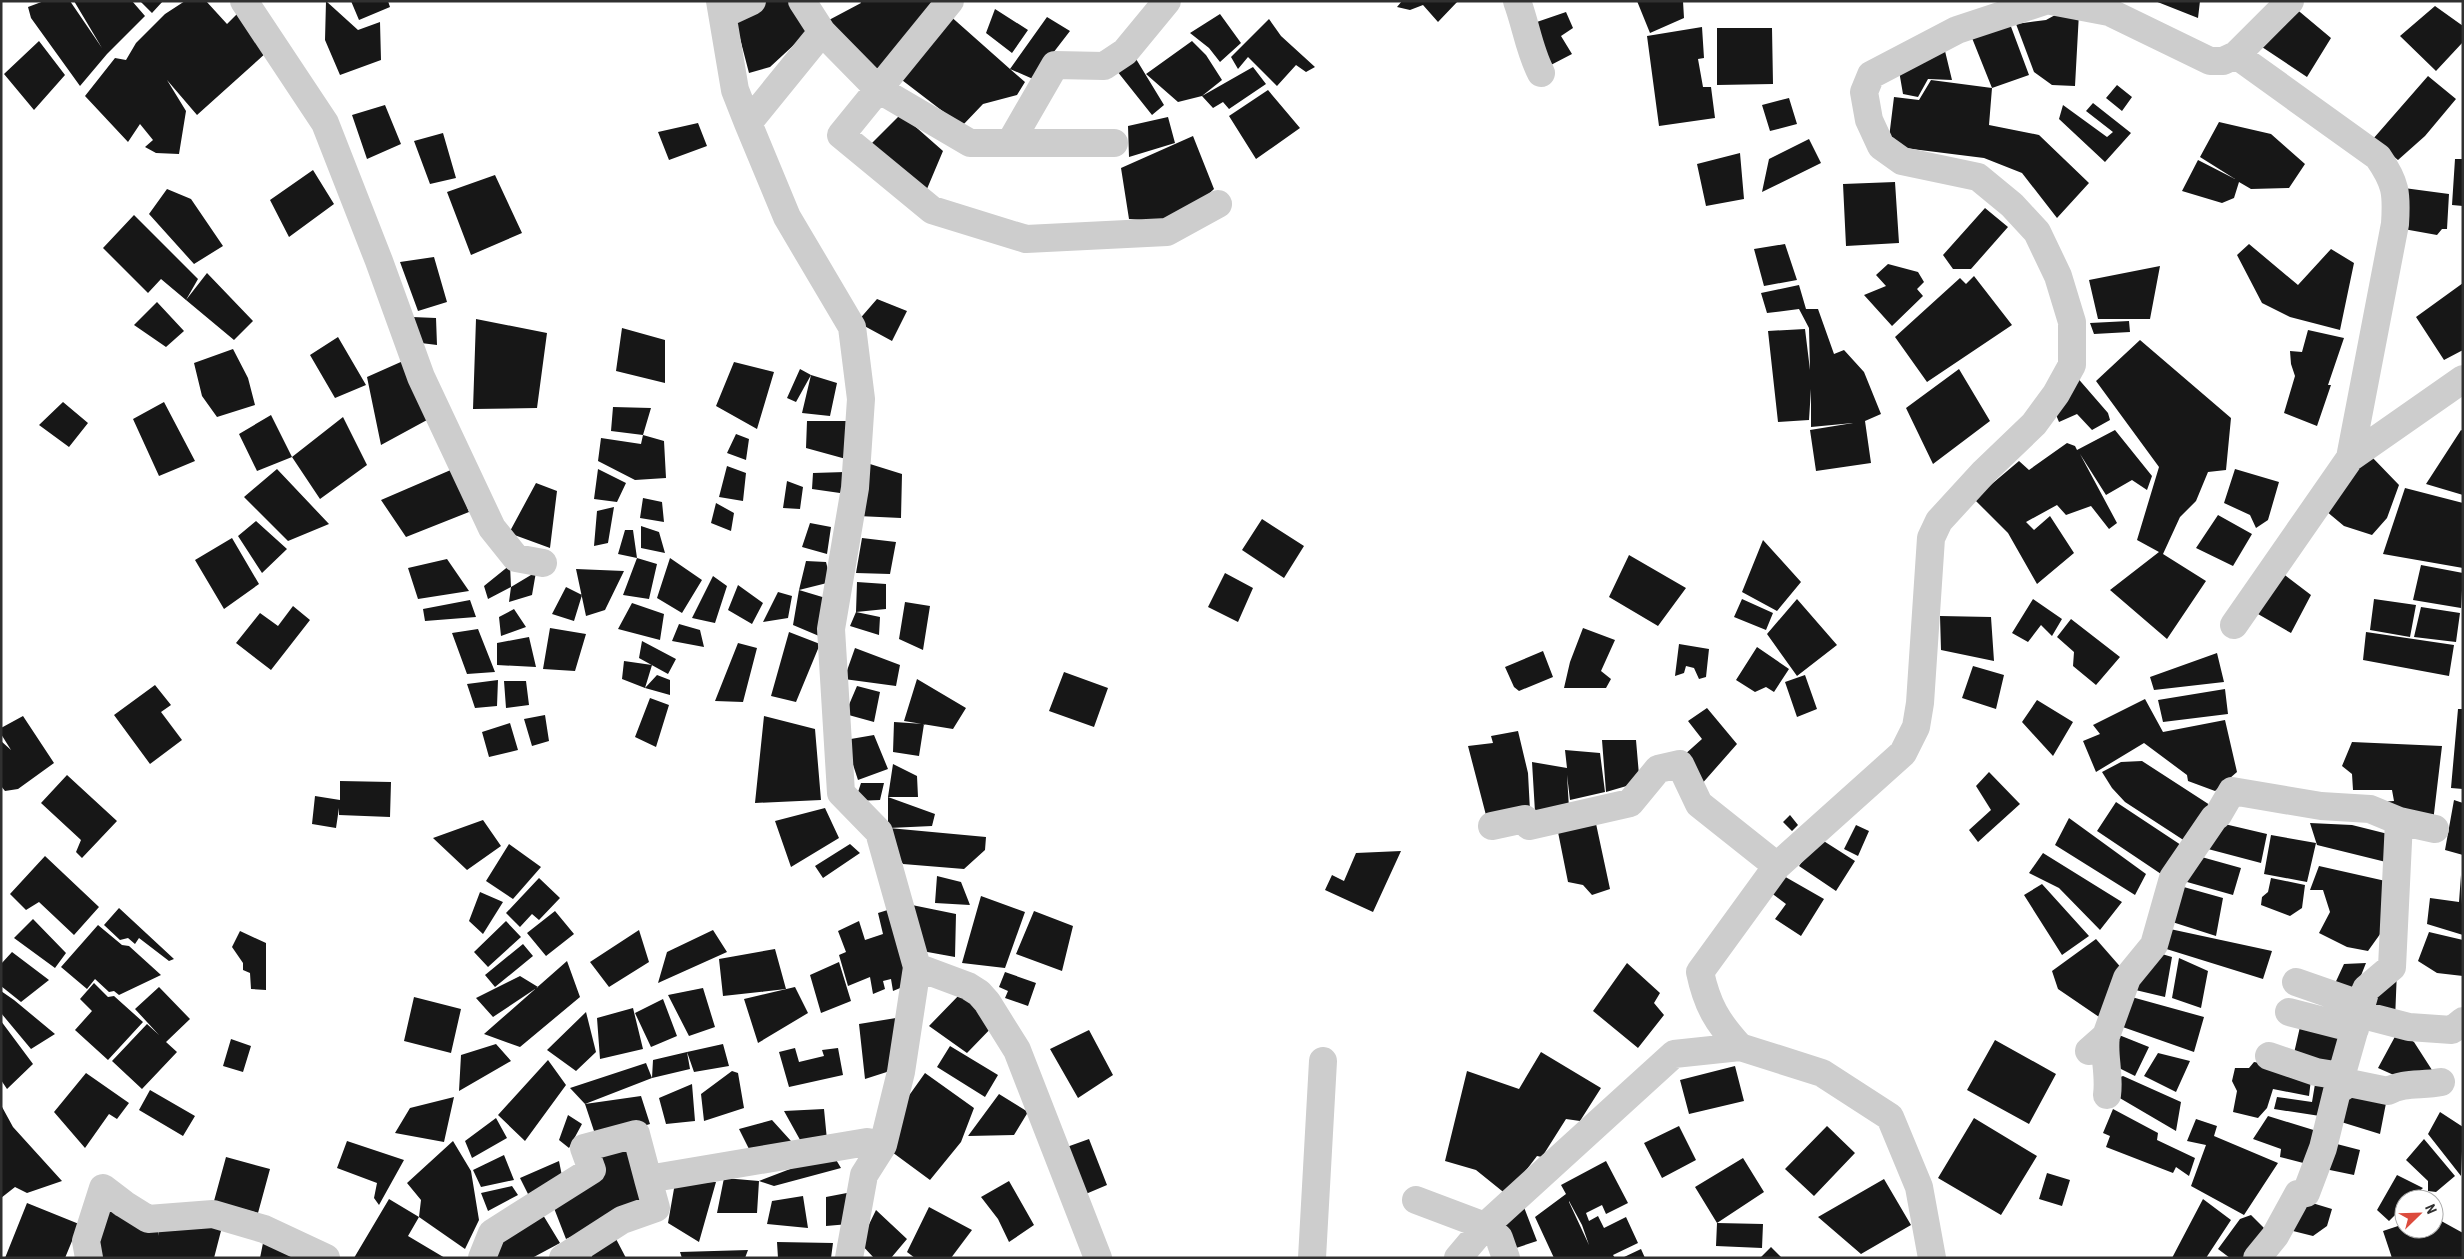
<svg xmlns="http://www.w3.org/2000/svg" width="2464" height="1259" viewBox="0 0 2464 1259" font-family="'Roboto Condensed',sans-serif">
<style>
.building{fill:#171717;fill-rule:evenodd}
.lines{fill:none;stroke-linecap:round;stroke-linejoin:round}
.minor{stroke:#cdcdcd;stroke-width:28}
</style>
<rect width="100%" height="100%" fill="#fff"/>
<!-- building -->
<path class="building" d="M44 1H70L102 48 74 1H132L145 16 107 54 80 86 31 18 28 7Z
M140 1H163L152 13Z
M185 1H206L227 24 237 14 267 52 197 115 167 80 186 111 179 154 156 153 145 147 153 140 140 124 128 142 85 96 115 58 126 60 136 43 165 14Z
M326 1 358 30 380 22 381 60 340 75 325 40Z
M351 1H388L390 7 359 20Z
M766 1H790L809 31 770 67 749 73 736 23Z
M860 1H938L879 75 829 20 861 3Z
M1402 1H1458L1438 22 1423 5 1410 10 1397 7Z
M1637 1H1683L1684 18 1650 33Z
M2155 1H2200L2198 18Z
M2435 6 2463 26V42L2436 71 2400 36Z
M2294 7 2331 38 2307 77 2262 47Z
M995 9 1028 30 1012 53 986 33Z
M1566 12 1573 28 1561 36 1572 54 1547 67 1531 24Z
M2079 13 2075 86 2052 85 2034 72 2016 24 2046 20 2057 14Z
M948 14 1010 69 1047 17 1070 31 1033 79 1010 69 1025 82 1017 95 983 104 962 126 898 77Z
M1220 14 1241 43 1220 62 1209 48 1190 33Z
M1269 19 1281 36 1315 67 1306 72 1296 65 1277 86 1248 57 1238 69 1231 57Z
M2010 24 2029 75 1992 88 1972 38Z
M1702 27 1704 58 1698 59 1703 87H1711L1715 118 1659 126 1647 36Z
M1717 28H1772L1773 84 1717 85Z
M39 41 65 75 34 110 4 74Z
M1192 41 1206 55 1222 80 1202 96 1253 67 1266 84 1229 109 1223 102 1213 108 1202 96 1178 102 1146 74Z
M1945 51 1952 80 1928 79 1918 97 1903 94 1898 65Z
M1133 54 1164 105 1152 115 1117 71Z
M2428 76 2456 99 2425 136 2398 160 2373 139Z
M1931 80 1992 88 1989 125 2039 135 2089 183 2057 218 2022 173 1984 158 1888 146 1894 97 1919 100Z
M2117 85 2132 97 2122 111 2106 98Z
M1268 90 1300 128 1256 159 1229 116Z
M1789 98 1797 124 1770 131 1762 105Z
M2093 103 2131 133 2105 162 2059 119 2063 105 2107 137 2113 132 2086 111Z
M385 105 401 144 367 159 352 115Z
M901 114 943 151 924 196 865 150Z
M1168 117 1175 143 1129 157 1128 126Z
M2219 122 2271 134 2305 164 2289 188 2251 189 2239 182 2234 198 2222 203 2182 191 2198 160 2235 179 2200 157Z
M698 123 707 146 669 160 658 132Z
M443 133 456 178 430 184 414 141Z
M1193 136 1214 189 1192 210 1156 221 1129 219 1121 168Z
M1809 139 1821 163 1762 192 1769 159Z
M1740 153 1744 199 1706 206 1697 164Z
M2455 159H2463V206L2452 205Z
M313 170 334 204 289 237 270 200Z
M495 175 522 233 471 255 447 192Z
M1895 182 1899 243 1846 246 1843 184Z
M2404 188 2449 194 2447 229H2442L2437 235 2398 228Z
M167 189 191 199 223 246 194 264 149 214Z
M1985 208 2008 227 1971 269H1953L1943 255Z
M134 215 198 279 186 300 161 279 148 293 103 248Z
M1785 244 1797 280 1764 286 1754 249Z
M2249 244 2298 285 2331 249 2354 263 2340 330 2290 317 2262 303 2237 255Z
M434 257 447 302 418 311 400 262Z
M1888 264 1918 272 1924 282 1917 289 1923 296 1892 326 1864 295 1886 286 1876 275Z
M2160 266 2150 319H2098L2089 280Z
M207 273 253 321 234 340 186 300Z
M1974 276 2012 325 1927 382 1895 337 1960 278 1966 284Z
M2463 283V350L2444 360 2416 317Z
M1799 285 1806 309H1818L1834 354 1844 350 1864 372 1881 414 1865 421 1871 463 1816 471 1810 430 1853 423 1811 427V389L1809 420 1778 422 1768 331 1805 329 1810 370 1809 328 1799 309 1767 313 1761 293Z
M877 299 907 311 892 341 857 322Z
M157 302 184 331 166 347 134 325Z
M412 317 436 318 437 345 413 342Z
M476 319 547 333 537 408 473 409Z
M2129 321 2130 332 2094 334 2090 323Z
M622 328 665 340V383L616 371Z
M2308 330 2344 338 2328 385H2331L2317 426 2284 413 2295 376 2291 364 2290 351 2302 352Z
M338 337 366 385 335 398 310 355Z
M2140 340 2231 418 2226 470 2208 472 2196 501 2180 517 2163 554 2206 581 2167 639 2110 590 2159 552 2137 540 2159 467 2096 381Z
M233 349 248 378 255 405 217 417 202 396 194 363Z
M403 361 427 420 381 445 367 377Z
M734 362 774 372 757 429 716 406Z
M800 369 811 375 796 402 787 398Z
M1959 369 1990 421 1933 464 1906 408Z
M811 375 837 383 830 416 802 413Z
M2075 375 2108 413 2110 420 2092 430 2077 414 2059 422 2054 410Z
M63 402 88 423 69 447 39 425Z
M164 402 195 461 159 476 133 419Z
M613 407 651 408 643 435 611 431Z
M271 415 292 457 257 471 239 434Z
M343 417 367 465 320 499 292 457Z
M807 421H851L846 459 806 448Z
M2115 430 2152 476 2147 490 2132 480 2106 495 2080 454 2117 523 2109 529 2091 506 2066 515 2057 505 2026 522 2034 530 2050 516 2074 553 2037 584 2008 533 1974 499 2019 461 2029 470 2067 443 2075 446 2077 450Z
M2461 430 2463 431V495L2426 484Z
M736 434 749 439 746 460 727 453Z
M643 435 664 441 666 478 635 480 598 461 601 438 641 444Z
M2370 455 2399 485 2387 518 2372 535 2344 526 2320 506Z
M870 464 902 474 901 518 858 516Z
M727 466 746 473 743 501 719 497Z
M277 469 329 524 288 541 244 497Z
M453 469 469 512 406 537 381 500Z
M598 469 626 483 617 502 594 499Z
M2235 469 2279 482 2268 520 2256 528 2250 515 2224 503Z
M845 472 847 494 812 489 813 473Z
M787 481 803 487 800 509 783 508Z
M536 483 557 491 550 548 509 533Z
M2405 488 2463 503V568L2383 554Z
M643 498 662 502 664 522 640 518Z
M716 503 734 513 731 531 711 523Z
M614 507 608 543 594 546 597 511Z
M2218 515 2252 534 2233 566 2196 548Z
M1262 519 1304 546 1284 578 1242 550Z
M256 521 287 549 262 573 238 536Z
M810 523 831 527 827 554 802 547Z
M641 526 659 532 665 553 641 548Z
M625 530H633L637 558 657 564 649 599 623 595 637 558 618 554Z
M232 538 259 584 224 609 195 560Z
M862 538 896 542 890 574 856 573Z
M1763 540 1801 582 1777 611 1742 592Z
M1629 555 1686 588 1658 626 1609 597Z
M670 558 702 580 682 613 657 598Z
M447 559 469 591 418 599 408 568Z
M806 561 826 562 831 582 799 590 829 599 819 636 793 625 799 590Z
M510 565 511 587 488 599 484 586Z
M2421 565 2463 573 2461 608 2413 600Z
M576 569 624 571 605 610 586 616Z
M2277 569 2311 595 2291 633 2251 610Z
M536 572 532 595 509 602 511 587Z
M1225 573 1253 588 1238 622 1208 607Z
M713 576 727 586 715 623 692 618Z
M857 582 886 584V609L856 612 880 617 879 635 850 626 856 612Z
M738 585 763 603 752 624 728 610Z
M566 587 582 595 574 621 552 614Z
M778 592 792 596 788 618 763 622Z
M1742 599 1773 613 1766 630 1734 617Z
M1797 599 1837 645 1797 676 1767 634Z
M2033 599 2062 619 2052 636 2041 625 2028 642 2012 633Z
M2374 599 2416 605 2410 637 2370 630Z
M470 600 476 617 425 621 423 609Z
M905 602 930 606 923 650 899 639Z
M632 603 664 614 660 640 618 629Z
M293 606 310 620 271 670 236 643 260 613 278 626Z
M2421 607 2460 613 2456 642 2414 637Z
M514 609 526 627 501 636 499 617Z
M1940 616 1991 617 1994 661 1941 650Z
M2071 619 2120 657 2096 685 2073 666 2074 652 2057 637Z
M679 624 700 630 704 647 672 641Z
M550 628 586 634 575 671 543 669Z
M1583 628 1615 640 1601 671 1611 679 1606 688H1564L1570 662Z
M478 629 495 672 467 674 452 633Z
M789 632 820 644 796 702 771 696Z
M2366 632 2454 645 2449 676 2363 660Z
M529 637 536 667 497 665V643Z
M642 641 676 659 668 674 639 658Z
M738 643 757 648 743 702 715 701Z
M1679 644 1709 649 1706 677 1699 679 1694 668 1686 666 1684 673 1675 676Z
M1757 647 1789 669 1774 692 1766 687 1755 692 1736 680Z
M855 648 900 665 896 686 844 679Z
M1543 651 1553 677 1519 691 1514 687 1505 667Z
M2217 653 2224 682 2154 690 2150 677Z
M624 661 652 665 645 688 657 675 670 680V695L645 688 622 679Z
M1973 666 2004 675 1996 709 1962 698Z
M1064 672 1108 688 1094 727 1049 711Z
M1805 675 1817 709 1797 717 1785 682Z
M917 679 966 708 953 729 904 721Z
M498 680 497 706 475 708 467 684Z
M504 681H526L529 705 506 708Z
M155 685 171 705 161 712 182 740 150 764 114 715Z
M857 686 880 692 874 722 845 714Z
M2225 689 2228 714 2163 722 2158 700Z
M650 698 669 705 656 747 635 737Z
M2145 699 2163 732 2225 720 2237 772 2215 791 2188 781 2187 775 2144 743 2096 772 2083 741 2100 734 2093 725Z
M2037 700 2073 722 2053 756 2022 722Z
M1707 708 1737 744 1700 786 1683 756 1702 739 1688 721Z
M2458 709H2463V789L2451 788Z
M545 715 549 741 532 746 524 719Z
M23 716 54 763 18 789 5 791 1 786V741L11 750 1 734V728Z
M764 716 815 729 821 800 755 803Z
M894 722 924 724 919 756 893 752Z
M510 723 518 750 489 757 482 732Z
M1518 731 1528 773 1530 811 1487 819 1468 746 1493 743 1491 736Z
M874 735 888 769 858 780 845 740Z
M1602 740H1636L1639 775 1630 785 1606 792Z
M2352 742 2442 746 2433 822 2378 802 2394 801 2392 790H2353L2352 774 2342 766Z
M1565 750 1600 753 1605 792 1570 800 1567 775 1569 808 1535 812 1532 762 1567 768Z
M2142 761 2213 807 2188 843 2125 802 2112 788 2102 772 2121 762Z
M893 764 917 776 918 797H888Z
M1989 772 2020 804 1978 842 1969 830 1991 810 1976 786Z
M67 775 117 821 82 858 76 852 81 840 41 803Z
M340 781 391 782 390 817 339 815V808L336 828 312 824 315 796 340 800Z
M861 783H884L880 800 855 801Z
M888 797 935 814 932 826 889 828 986 837 985 850 964 869 903 864 888 839Z
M2454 800 2463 803V855L2445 850Z
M2116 802 2184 847 2167 878 2097 831Z
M825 808 839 838 791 867 775 821Z
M1790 815 1798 825 1792 831 1783 822Z
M2069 818 2146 874 2135 895 2055 845Z
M1595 819 1610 889 1592 895 1583 885 1568 882 1557 827Z
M483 820 501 846 467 870 433 838Z
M2216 822 2267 834 2261 863 2208 849Z
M2310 823 2352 825 2396 836 2394 864 2317 845Z
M1856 825 1869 831 1858 856 1844 849Z
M2271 835 2316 843 2307 882 2264 874Z
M1819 838 1855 861 1836 891 1799 866Z
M509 844 541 867 513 899 486 881Z
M850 844 860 853 823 878 815 866Z
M1401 851 1373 912 1325 890 1332 875 1344 881 1356 853Z
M2043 853 2122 902 2100 930 2059 888 2029 873Z
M45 856 99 907 74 935 39 902 26 910 10 894Z
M2198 856 2241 868 2233 895 2180 880Z
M2319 866 2390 882 2383 930 2368 951 2347 947 2319 933 2330 912 2323 890H2310Z
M1782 875 1824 899 1801 936 1775 919 1786 904 1770 892Z
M2461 875 2463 935 2427 924 2430 898 2459 902Z
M937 876 961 882 970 905 935 903Z
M539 878 560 898 539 920 532 914 520 927 506 913Z
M2271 878 2305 885 2302 908 2290 916 2261 905 2262 897 2268 892Z
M2042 884 2089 936 2062 955 2024 895Z
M2173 884 2223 898 2216 936 2166 920Z
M480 892 503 902 483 934 469 921Z
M981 896 1025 912 1005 968 962 963Z
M912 905 956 914 955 957 922 951Z
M119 908 174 959 169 961 139 938 135 944 128 938 120 940 104 925Z
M894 908 908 980 905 986 893 991 891 979 883 981 885 989 873 994 870 977 848 986 839 955 846 952 838 931 859 921 865 940 883 934 878 913Z
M555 911 574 934 546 956 527 933Z
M1034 911 1073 926 1062 971 1016 954Z
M33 919 66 953 55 968 14 938Z
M506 921 521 937 488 967 474 952Z
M98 925 122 945 129 946 161 975 119 995 114 991 109 992 95 979 87 989 61 967Z
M2170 929 2272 951 2263 979 2160 947Z
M639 930 649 962 609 987 590 962Z
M713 930 727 952 658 983 667 952Z
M240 931 266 943V990L251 989 250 973 243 970V963L232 947Z
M2429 932 2463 940V976L2437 973 2418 961Z
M2096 939 2124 971 2102 1019 2058 989 2052 971Z
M523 944 533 956 495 987 485 975Z
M775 949 786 989 723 996 719 959Z
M2152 951 2172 957 2165 997 2127 988Z
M12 952 49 980 21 1002 1 986V964Z
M2179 958 2208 971 2201 1008 2172 998Z
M567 961 580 997 520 1047 484 1034Z
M839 962 851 1001 821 1013 810 975Z
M1627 963 1660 993 1654 1003 1664 1015 1638 1048 1593 1011Z
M2366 963 2352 998 2332 990 2344 964Z
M2397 970 2395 1020 2367 1005Z
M1005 972 1036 983 1028 1006 1005 998 1008 991 999 987Z
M520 976 538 987 493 1017 476 998Z
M94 983 108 997 114 996 143 1022 108 1060 75 1030 92 1011 80 999Z
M159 987 190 1019 166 1042 177 1052 142 1089 112 1061 147 1024 159 1035 135 1009Z
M795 987 808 1013 758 1043 744 999Z
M703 988 715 1027 689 1036 668 995Z
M1 991 14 1000 55 1034 31 1049 1 1013Z
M962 992 998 1021 967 1053 929 1026Z
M2128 996 2204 1017 2194 1052 2117 1025Z
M414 997 461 1009 451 1053 404 1041Z
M663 999 677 1036 651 1047 635 1013Z
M633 1008 643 1049 600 1059 597 1018Z
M586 1012 596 1052 576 1071 547 1050Z
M896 1018 893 1070 865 1079 859 1024Z
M2302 1018 2341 1030 2333 1071 2292 1062Z
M1 1021 33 1064 7 1089 1 1080Z
M1089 1030 1113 1075 1078 1098 1050 1049Z
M2398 1031 2414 1042 2432 1070 2405 1080 2378 1068Z
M2119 1035 2149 1047 2135 1076 2117 1067Z
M231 1039 251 1046 243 1072 223 1066Z
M1995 1040 2056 1074 2029 1124 1967 1090Z
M496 1044 511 1061 459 1091 461 1055Z
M723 1044 729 1066 694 1072 687 1052Z
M950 1046 998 1075 985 1097 937 1067Z
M795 1048 799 1062 824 1056 822 1050 838 1048 843 1075 789 1087 779 1052Z
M687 1052 690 1069 652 1078 585 1104 641 1096 650 1124 597 1140 585 1104 570 1088 646 1063 652 1078 653 1060Z
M1541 1052 1601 1088 1580 1121 1566 1119 1542 1157 1537 1156 1507 1195 1476 1170 1445 1161 1467 1071 1519 1089Z
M2158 1053 2190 1061 2176 1092 2144 1076Z
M548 1060 566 1085 525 1141 498 1115Z
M2254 1062 2312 1071 2309 1096 2273 1089 2267 1108 2258 1118 2233 1112 2237 1091 2232 1081 2235 1068H2249Z
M1735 1066 1744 1101 1689 1114 1680 1080Z
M732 1071 738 1073 744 1108 704 1121 701 1094Z
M86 1073 129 1103 117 1119 109 1114 85 1148 54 1112Z
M925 1073 974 1108 961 1142 930 1180 892 1152 898 1111Z
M2123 1076 2181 1102 2176 1131 2118 1097 2115 1079Z
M2316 1078 2329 1082 2320 1116 2274 1109 2277 1097 2312 1102Z
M692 1084 695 1121 666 1124 659 1098Z
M150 1090 195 1116 183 1136 139 1110Z
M2347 1090 2387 1098 2380 1134 2338 1121Z
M999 1094 1028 1112 1014 1135 968 1136Z
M454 1097 444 1142 395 1133 410 1108Z
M1 1105 13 1127 62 1181 27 1193 15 1187 1 1198Z
M824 1109 827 1140 804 1147 784 1111Z
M2113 1109 2158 1133 2157 1140 2195 1158 2189 1176 2176 1167 2173 1173 2106 1147 2110 1136 2103 1133Z
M2440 1112 2463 1127 2461 1176 2428 1134Z
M568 1115 582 1124 569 1148 559 1140Z
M2268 1116 2320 1132 2311 1165 2280 1157 2281 1149 2253 1139Z
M496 1118 507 1138 472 1158 465 1141Z
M1974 1118 2037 1156 2001 1215 1938 1178Z
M2196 1119 2217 1126 2214 1136 2278 1163 2244 1215 2191 1186 2206 1145 2187 1141Z
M772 1120 791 1141 754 1159 739 1129Z
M1679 1126 1696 1160 1662 1178 1644 1143Z
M1827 1126 1855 1153 1814 1196 1785 1169Z
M629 1139 647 1204 566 1239 552 1203 591 1154Z
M1089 1139 1107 1185 1081 1196 1064 1148Z
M2424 1139 2455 1176 2436 1192 2428 1191V1181L2406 1160Z
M347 1141 404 1160 379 1205 374 1198 377 1183 337 1168Z
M453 1141 471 1171 479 1220 465 1249 419 1217 408 1236 445 1258H354L389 1199 419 1217 421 1200 407 1183Z
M2333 1143 2360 1150 2354 1175 2325 1169Z
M832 1153 841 1168 774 1186 759 1181Z
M504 1155 514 1180 481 1187 473 1170Z
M226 1157 270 1169 258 1213 214 1201Z
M1743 1158 1764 1192 1717 1223 1763 1224 1762 1248 1716 1246 1717 1223 1695 1187Z
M559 1161 562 1176 530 1198 520 1178Z
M1606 1161 1628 1203 1606 1214 1602 1205 1586 1213 1589 1221 1598 1216 1604 1228 1626 1217 1638 1243 1613 1255 1615 1258H1554L1535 1217 1566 1194 1561 1185ZM1569 1201 1582 1225 1589 1245 1569 1202Z
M2047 1173 2070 1180 2062 1206 2039 1199Z
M2397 1175 2423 1188 2411 1199H2404V1206L2389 1221 2377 1210Z
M724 1178 759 1181 757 1213H717Z
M1884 1179 1911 1225 1861 1254 1818 1217Z
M1009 1181 1034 1225 1009 1242 998 1219 981 1197Z
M716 1182 699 1242 668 1223 675 1183Z
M512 1186 518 1195 488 1211 481 1193Z
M852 1192 849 1224 826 1226V1197Z
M803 1196 808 1228 767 1224 772 1201Z
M1520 1197 1537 1241 1507 1251 1491 1225Z
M2203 1199 2231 1220 2206 1258H2172Z
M2299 1199 2332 1209 2327 1226 2313 1236 2289 1230Z
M108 1200 158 1225V1236L159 1226 222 1227 214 1258H92Z
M27 1203 79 1224 65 1258H5Z
M929 1207 972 1230 951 1258H915L907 1252Z
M540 1210 560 1243 532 1258H489L497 1237Z
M876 1210 907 1239 891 1258H874L860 1243Z
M2251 1215 2269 1233 2251 1258H2230L2218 1249 2240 1219Z
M2434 1217 2463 1233V1258H2392L2383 1231 2404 1224V1229H2434Z
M615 1237 626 1258H592L590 1248Z
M264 1238 292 1251 291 1258H260Z
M777 1242 833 1243 831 1258H778Z
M1771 1247 1782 1258H1760Z
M1641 1249 1645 1258H1622Z
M748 1250 745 1258H682L680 1252Z"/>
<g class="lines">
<!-- minor -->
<path class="minor" d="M244 1 325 123 379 261 421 377 492 528 516 558 543 563
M720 1 735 90 748 123 787 217 852 327 861 399 855 488 831 629 841 793 879 832 917 967 968 986 979 993 987 1002 1017 1050 1098 1258
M802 1 822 32 878 89 970 143H1114
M950 1 841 135 932 210 1026 239 1167 232 1218 204
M1517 1C1526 25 1529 50 1541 73
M2051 1 2109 12 2210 61H2223L2236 55 2290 1
M724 14 752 1
M2236 55 2378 157C2396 183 2397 193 2395 224L2350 458
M748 123 822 32
M1010 143 1055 65 1104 66 1125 52 1167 1
M2234 625 2350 458 2463 379
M1492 826 1525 819 1529 826 1630 803 1658 769 1680 764 1699 804 1777 866
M2296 982 2362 1005
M2289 1012 2355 1029
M2359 1014 2409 1027 2452 1030 2463 1021
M2106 1036C2103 1055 2110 1074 2107 1095
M1740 1047C1717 1022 1707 1005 1700 972L1777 866 1903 753 1916 727 1920 703 1931 538 1939 521 1984 472 2034 424 2056 394 2072 365V322L2058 276 2037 232 2012 205 1978 177 1902 161 1881 146 1869 120 1864 92 1871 75 1957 30 2045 1
M2089 1051 2106 1036 2127 978 2154 945 2173 878 2214 818 2218 815 2232 791 2321 806 2370 809 2399 821 2435 829
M2269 1056 2316 1072 2341 1076
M2337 1091 2366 989 2392 967 2399 821
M1416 1200 1485 1226 1499 1238 1506 1258
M89 1258 86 1241 103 1188 124 1204 148 1219 213 1214 264 1229 326 1258
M482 1258 492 1233 592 1170 584 1148 636 1134 648 1179
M563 1258 622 1220 656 1208 648 1179 867 1142 883 1145
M849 1258 864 1175 883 1145 901 1072 917 967
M1312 1258 1323 1061
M1458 1258 1485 1226 1674 1054 1740 1047 1822 1073 1890 1117 1919 1187 1932 1258
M2257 1258 2275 1236 2298 1194 2306 1193 2323 1148 2337 1091 2349 1083 2388 1091C2404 1082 2422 1086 2441 1082"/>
</g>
<!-- border -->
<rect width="2464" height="1259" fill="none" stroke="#303030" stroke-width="5"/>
<!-- north arrow -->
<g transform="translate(2419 1214) rotate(67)"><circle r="24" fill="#ffffff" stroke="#acacac"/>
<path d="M0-4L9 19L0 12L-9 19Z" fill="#dc4b3d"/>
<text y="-8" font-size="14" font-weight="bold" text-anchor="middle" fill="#303030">N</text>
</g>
</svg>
